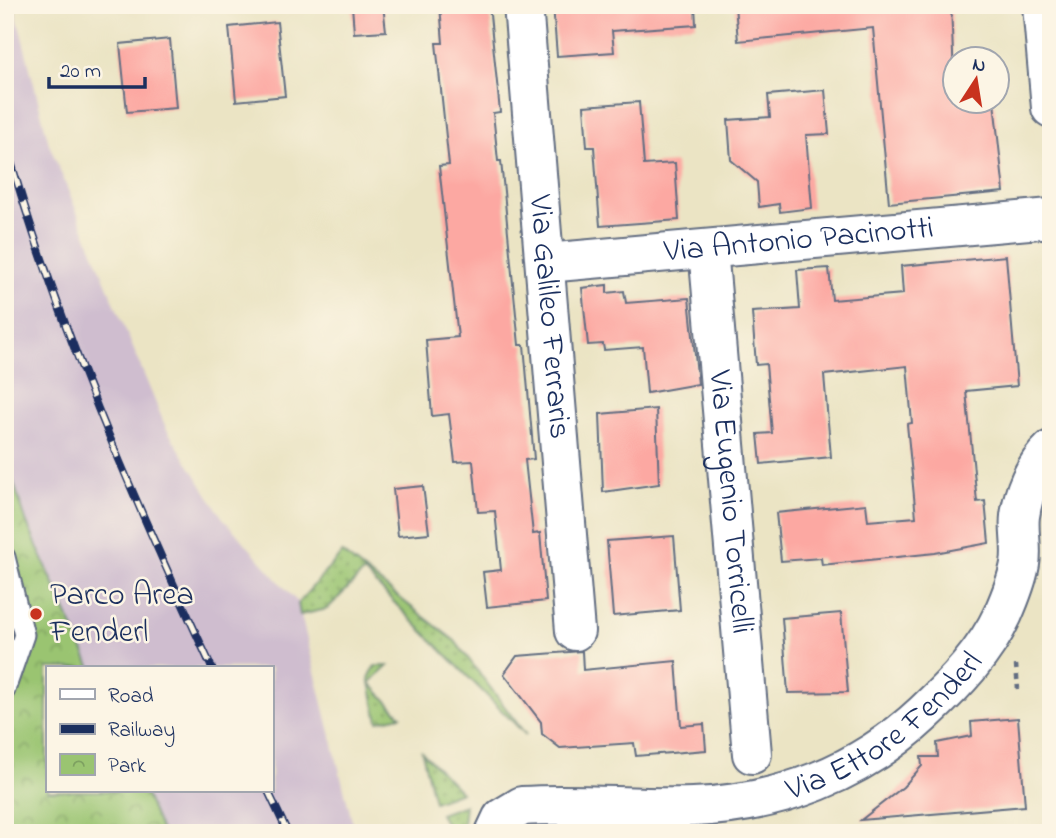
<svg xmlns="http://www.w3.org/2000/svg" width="1056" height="838" viewBox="0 0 1056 838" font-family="'Indie Flower',sans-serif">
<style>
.railway{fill:#cfbdcf}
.grass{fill:url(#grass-dots);stroke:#5a7a68;stroke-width:2}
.park{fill:url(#park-crowns);stroke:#5a7a68;stroke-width:2}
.building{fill:#fca8a2}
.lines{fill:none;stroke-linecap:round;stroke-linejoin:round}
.service-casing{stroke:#646e82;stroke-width:23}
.minor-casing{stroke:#646e82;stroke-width:42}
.tertiary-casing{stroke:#646e82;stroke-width:42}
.path{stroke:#646e82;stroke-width:4.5;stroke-dasharray:5 5;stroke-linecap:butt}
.service{stroke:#fff;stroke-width:19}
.minor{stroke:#fff;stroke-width:38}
.tertiary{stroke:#fff;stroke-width:38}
.rail-casing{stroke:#1b2f5e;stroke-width:8}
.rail{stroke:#fcf5e5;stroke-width:5;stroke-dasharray:16;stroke-linecap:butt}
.poi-dot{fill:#c8321e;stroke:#fcf5e5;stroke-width:2.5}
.labels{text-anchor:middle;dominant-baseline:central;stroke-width:5;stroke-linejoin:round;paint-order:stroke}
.street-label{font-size:32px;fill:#1b2f5e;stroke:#fcf5e5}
.poi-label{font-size:32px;fill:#1b2f5e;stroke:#fcf5e5;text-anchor:start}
</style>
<defs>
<pattern id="grass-dots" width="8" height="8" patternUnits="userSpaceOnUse" patternTransform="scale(1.75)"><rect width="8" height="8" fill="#9ac471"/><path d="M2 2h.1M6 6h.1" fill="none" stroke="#7da060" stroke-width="1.8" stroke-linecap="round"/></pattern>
<pattern id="park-crowns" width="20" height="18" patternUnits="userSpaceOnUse" patternTransform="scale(1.75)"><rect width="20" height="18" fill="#9ac471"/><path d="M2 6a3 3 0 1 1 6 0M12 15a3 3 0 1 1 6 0" fill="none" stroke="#7da060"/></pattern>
</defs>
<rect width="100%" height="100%" fill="#fcf5e5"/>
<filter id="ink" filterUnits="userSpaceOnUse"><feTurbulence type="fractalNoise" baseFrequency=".0143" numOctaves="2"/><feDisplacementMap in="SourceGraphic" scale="14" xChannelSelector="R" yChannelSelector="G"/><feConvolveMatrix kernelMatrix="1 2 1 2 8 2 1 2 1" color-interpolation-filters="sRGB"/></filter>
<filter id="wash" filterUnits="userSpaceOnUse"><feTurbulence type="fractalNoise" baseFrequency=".00686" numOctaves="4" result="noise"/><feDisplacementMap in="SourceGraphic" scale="28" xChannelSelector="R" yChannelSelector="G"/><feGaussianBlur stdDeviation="1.57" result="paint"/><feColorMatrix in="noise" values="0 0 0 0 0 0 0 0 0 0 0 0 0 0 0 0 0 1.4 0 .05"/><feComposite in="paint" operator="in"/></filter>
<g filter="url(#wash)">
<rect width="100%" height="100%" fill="#ebe4c4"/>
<!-- railway -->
<path class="railway" d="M5 5H14L49 144 166 428 222 517 298 603 355 833H162L144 791H271V668H91L26 521 5 455Z"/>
<!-- grass -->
<path class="grass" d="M342 553 455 641 526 735 364 572 327 609 300 615 298 603Z
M375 666H388L370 683 401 716 378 721 369 678Z
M422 752 461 792 434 802Z
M465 805 462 833H451L440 814Z"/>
<!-- park -->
<path class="park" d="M5 456 26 521 91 668H47V791H144L162 833H5Z"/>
<g id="blocks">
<!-- building -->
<path class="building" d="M352 5H383L386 31 354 33Z
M440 5H489L500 112 493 113 498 161H501L519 345H524L534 459 525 460 533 534 540 533 546 601 487 607 483 572 501 570 495 511 478 512 473 461 455 462 449 414 432 416 426 340 458 337 439 166 449 165 436 43H443Z
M553 5H695L696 25 612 31 614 52 557 56Z
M735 5H951L955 102H994L1004 192 889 203 873 28 738 41Z
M277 22 285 96 236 101 229 27Z
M170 39 176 108 127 112 120 44Z
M825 90 829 134 806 135 812 208 780 212 779 204 759 207 757 182 731 160 728 120 770 117 768 95Z
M639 102 644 165 675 163 679 220 600 226 594 147H587L584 106Z
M1006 256 1017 386 966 391 977 502 985 501 989 543 935 553 822 565 821 558 781 561 776 513 866 504 868 521 916 517 907 424 912 423 907 366 824 375 831 457 761 464 758 434 772 433 766 364 756 365 752 312 800 309 797 270 829 268 832 300 903 294 901 266Z
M607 285V293L624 291 626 303 689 298 698 384 647 393 643 347 604 350 603 344 588 345 582 288Z
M656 409 659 484 603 492 600 414Z
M423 486 429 533 398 536 393 489Z
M674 536 680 610 613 616 607 541Z
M841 613 848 692 788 693 782 618Z
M582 651 583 670 676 661 681 726 704 724 706 750 636 756 634 743 560 748 542 734 541 722 504 674 517 656Z
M1018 718 1025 806 861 820 903 787 922 766 921 757H938L937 743 972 736 971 722Z"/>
</g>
</g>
<g filter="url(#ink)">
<use href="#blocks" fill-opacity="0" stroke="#646e82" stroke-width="2"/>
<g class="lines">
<defs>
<path id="service" d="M5 557 24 635 5 690"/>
<g id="minor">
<path id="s1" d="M523 5 575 631"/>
<path id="s2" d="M708 249 752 754"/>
<path id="s3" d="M546 263 1051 218"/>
<path id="s4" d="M495 833 502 818 522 806C579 802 636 809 693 807 780 804 860 773 924 713 955 684 985 653 1003 614 1010 598 1017 581 1020 564 1023 548 1018 532 1020 516 1023 493 1034 466 1051 450"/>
</g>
<path id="tertiary" d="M1042 5 1051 108"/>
</defs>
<!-- service casing -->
<use href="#service" class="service-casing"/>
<!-- minor casing -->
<use href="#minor" class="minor-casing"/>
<!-- tertiary casing -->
<use href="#tertiary" class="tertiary-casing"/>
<!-- path -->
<path class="path" d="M1016 665 1018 689"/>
<!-- service -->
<use href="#service" class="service"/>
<!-- minor -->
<use href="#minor" class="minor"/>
<!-- tertiary -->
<use href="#tertiary" class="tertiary"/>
<defs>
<path id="rail" d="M5 141C57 324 132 496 212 668
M268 791 288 833"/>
</defs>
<!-- rail casing -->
<use href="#rail" class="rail-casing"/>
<!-- rail -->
<use href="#rail" class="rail"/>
</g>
</g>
<!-- markers -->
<circle class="poi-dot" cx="36" cy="614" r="7"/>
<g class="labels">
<!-- street labels -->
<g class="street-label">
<text stroke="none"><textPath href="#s3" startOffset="254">Via Antonio Pacinotti</textPath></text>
<text stroke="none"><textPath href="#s1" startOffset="313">Via Galileo Ferraris</textPath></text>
<text stroke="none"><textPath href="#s2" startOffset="254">Via Eugenio Torricelli</textPath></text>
<text stroke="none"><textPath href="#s4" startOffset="425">Via Ettore Fenderl</textPath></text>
</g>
<!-- poi labels -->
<g class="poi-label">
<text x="50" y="596">Parco Area<tspan x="50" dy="37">Fenderl</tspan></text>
</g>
</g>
<!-- margin -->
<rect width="1056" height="838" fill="none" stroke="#fcf5e5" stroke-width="28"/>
<!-- legend -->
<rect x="46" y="666" width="228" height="126" fill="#fcf5e5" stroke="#a2a6af" stroke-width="2"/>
<rect x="60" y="689" width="35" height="10" fill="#ffffff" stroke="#a2a6af" stroke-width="2"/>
<text x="108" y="702" font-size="21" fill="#1b2f5e">Road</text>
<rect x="60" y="724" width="35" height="10" fill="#1b2f5e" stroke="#a2a6af" stroke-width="2"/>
<text x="108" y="736" font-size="21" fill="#1b2f5e">Railway</text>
<rect x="60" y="754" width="35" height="21" fill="url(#park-crowns)" stroke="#a2a6af" stroke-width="2"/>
<text x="108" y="772" font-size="21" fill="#1b2f5e">Park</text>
<!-- north arrow -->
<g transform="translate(976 80) rotate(12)"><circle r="33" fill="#fcf5e5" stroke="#a2a6af" stroke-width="2"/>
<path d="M0-5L12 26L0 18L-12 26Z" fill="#c8321e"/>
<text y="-10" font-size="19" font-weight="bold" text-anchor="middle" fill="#1b2f5e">N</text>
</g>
<!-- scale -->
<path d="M49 77v10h96v-10" fill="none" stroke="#1b2f5e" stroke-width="3.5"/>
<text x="60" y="77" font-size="21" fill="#1b2f5e" stroke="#fcf5e5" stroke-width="5" paint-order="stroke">20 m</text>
</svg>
